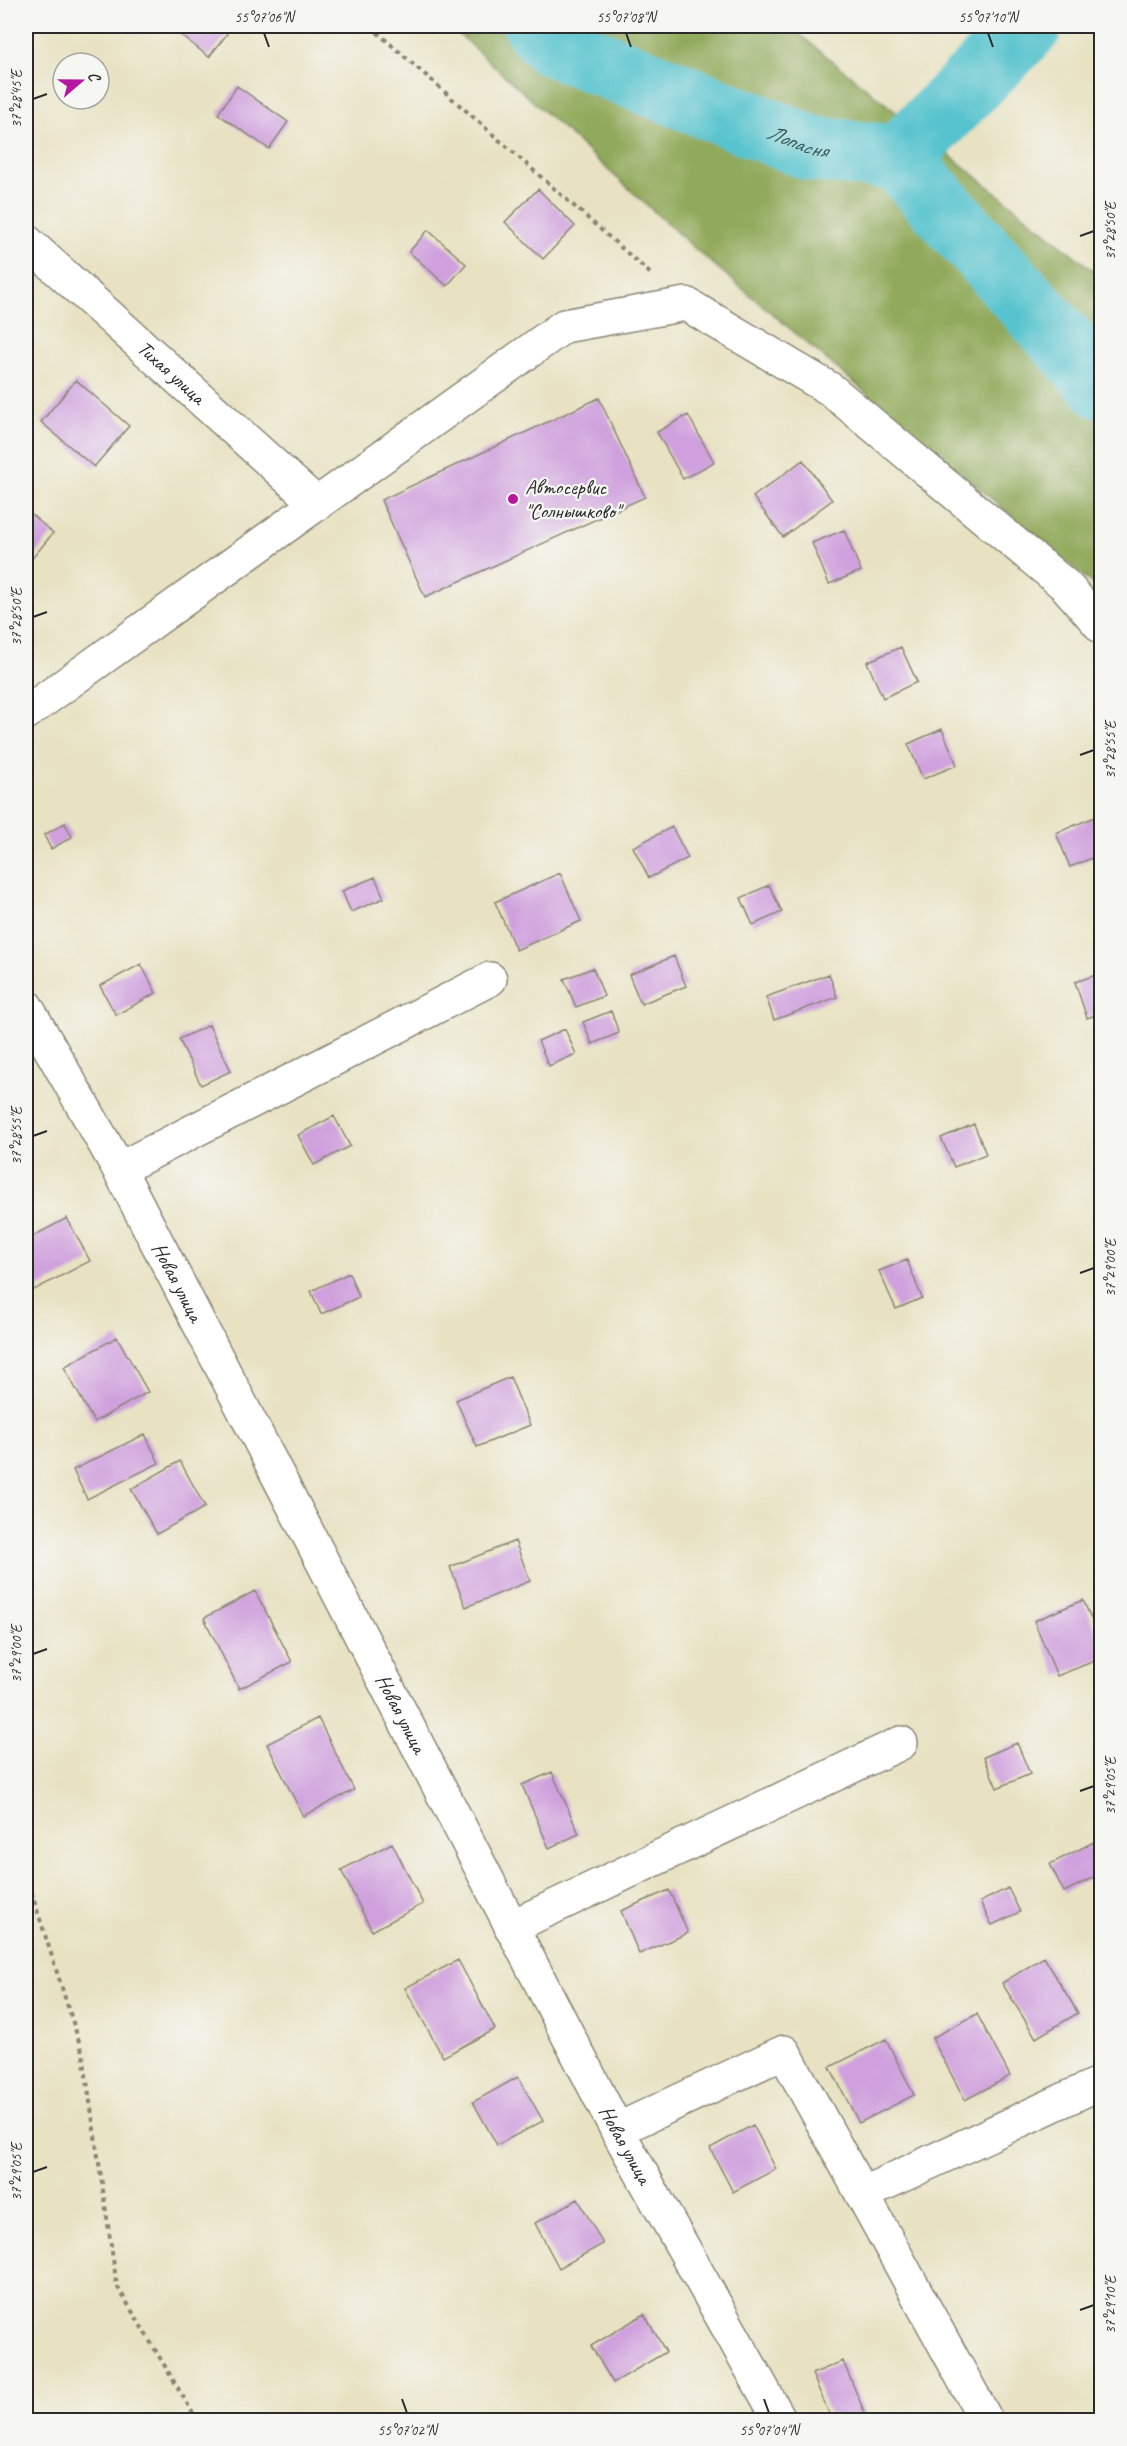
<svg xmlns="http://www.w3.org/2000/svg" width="1127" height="2446" viewBox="0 0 1127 2446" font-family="Caveat,sans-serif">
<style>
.forest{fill:#90a95a;stroke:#5e6a42;stroke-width:1.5}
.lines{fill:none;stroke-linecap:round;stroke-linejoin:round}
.river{stroke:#57c3ce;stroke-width:66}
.building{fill:#cfa0dd}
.minor-casing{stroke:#8a8676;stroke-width:36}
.path{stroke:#8a8676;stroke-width:4;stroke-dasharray:4.5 4.5;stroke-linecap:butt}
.minor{stroke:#fff;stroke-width:33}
.ticks{fill:none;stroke:#2b2b2b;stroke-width:2}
.poi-dot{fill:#b5179e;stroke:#f6f6f2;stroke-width:2}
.labels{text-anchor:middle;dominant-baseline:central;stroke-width:4.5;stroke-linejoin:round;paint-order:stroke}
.street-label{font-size:21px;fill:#2b2b2b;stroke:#f6f6f2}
.poi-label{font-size:21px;fill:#2b2b2b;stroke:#f6f6f2;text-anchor:start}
.water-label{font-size:22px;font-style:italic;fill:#38595c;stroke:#f6f6f2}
.neatline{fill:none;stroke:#2b2b2b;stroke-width:2}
.ticks-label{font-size:15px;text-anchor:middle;fill:#2b2b2b}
</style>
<rect width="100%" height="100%" fill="#f6f6f2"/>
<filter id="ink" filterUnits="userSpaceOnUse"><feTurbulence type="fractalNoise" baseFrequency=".0167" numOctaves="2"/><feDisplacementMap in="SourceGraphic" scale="12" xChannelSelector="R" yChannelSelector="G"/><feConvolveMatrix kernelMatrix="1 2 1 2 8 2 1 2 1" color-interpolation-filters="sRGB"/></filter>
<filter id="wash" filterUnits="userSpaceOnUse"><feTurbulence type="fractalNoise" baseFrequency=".008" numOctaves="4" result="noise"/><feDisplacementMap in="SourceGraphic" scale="24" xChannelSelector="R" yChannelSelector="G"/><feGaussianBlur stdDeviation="1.35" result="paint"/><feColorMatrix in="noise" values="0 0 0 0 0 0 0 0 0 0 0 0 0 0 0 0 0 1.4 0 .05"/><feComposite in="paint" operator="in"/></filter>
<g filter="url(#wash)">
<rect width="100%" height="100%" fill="#e8e2c2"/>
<!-- forest -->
<path class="forest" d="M450 26H789L1101 277V591L693 247Z"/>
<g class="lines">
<!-- river -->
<g class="river">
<path id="s1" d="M536 26 553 44 813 149 898 158 1029 26"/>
<path d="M898 158 1102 386"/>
</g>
</g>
<g id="blocks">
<!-- building -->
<path class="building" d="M175 26H217L227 34 209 57 172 28Z
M237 86 288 122 269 149 218 114Z
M538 189 575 226 543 259 505 222Z
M428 230 466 264 447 286 409 252Z
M76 380 129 426 94 467 41 422Z
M599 398 645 497 425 597 381 500Z
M688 415 714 462 683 479 657 432Z
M803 460 832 500 783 537 753 497Z
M26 510 53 533 26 566Z
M844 530 861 571 829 584 812 543Z
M901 647 917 682 883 698 867 662Z
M942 729 957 765 923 779 908 744Z
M1102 814V854L1070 867 1056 833Z
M65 823 72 837 51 849 44 835Z
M672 827 688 858 649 878 633 847Z
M560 873 581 921 516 950 495 902Z
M375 877 384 898 351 912 342 891Z
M769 885 782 912 753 925 741 898Z
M674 956 686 986 641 1004 629 975Z
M141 964 156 993 116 1015 100 986Z
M593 968 604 996 576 1007 564 979Z
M1102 973V1013L1087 1018 1075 982Z
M829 974 837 997 774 1020 766 997Z
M611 1011 619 1033 592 1044 583 1022Z
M209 1025 231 1071 201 1085 179 1039Z
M565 1029 576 1054 549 1066 538 1041Z
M334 1116 350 1146 314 1165 298 1135Z
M974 1124 986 1154 954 1167 941 1138Z
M67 1218 90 1261 34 1290 26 1273V1240Z
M907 1260 922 1298 896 1309 879 1271Z
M349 1273 359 1297 321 1314 311 1291Z
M117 1337 148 1392 94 1422 64 1367Z
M510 1377 530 1425 477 1447 456 1400Z
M145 1434 159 1463 87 1499 73 1470Z
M180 1461 205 1507 157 1534 131 1489Z
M515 1541 530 1581 466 1607 450 1567Z
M255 1591 292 1662 239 1689 204 1618Z
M1083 1600 1102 1644V1658L1057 1676 1034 1621Z
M318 1718 354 1790 303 1816 267 1744Z
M1017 1743 1030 1774 997 1788 984 1757Z
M552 1772 579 1834 549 1848 522 1785Z
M1100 1839 1102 1873 1064 1892 1050 1864Z
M392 1843 423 1904 372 1931 341 1870Z
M1008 1888 1020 1912 992 1925 980 1902Z
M669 1890 688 1933 639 1954 621 1911Z
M1044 1957 1078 2013 1036 2038 1002 1983Z
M458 1960 495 2029 443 2057 405 1988Z
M977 2014 1010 2076 965 2100 932 2038Z
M886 2039 914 2095 859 2123 830 2067Z
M518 2077 543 2121 497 2145 473 2102Z
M753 2125 776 2169 733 2192 710 2148Z
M578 2199 603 2244 559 2268 535 2223Z
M644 2314 666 2352 613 2383 591 2346Z
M843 2361 866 2416 855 2420H832L812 2374Z"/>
</g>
</g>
<g filter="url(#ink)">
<use href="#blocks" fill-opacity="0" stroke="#8a8676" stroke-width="1.5"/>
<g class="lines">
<defs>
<g id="minor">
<path id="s2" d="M26 241 317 504"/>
<path d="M26 713 564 326 686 304 830 389 1066 586 1102 627"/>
<path id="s3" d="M26 1006 119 1169 617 2130 780 2420"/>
<path d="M119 1169 490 979"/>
<path d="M511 1927 901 1743"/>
<path d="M617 2130 784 2052 862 2194 1102 2082"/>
<path d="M862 2194 986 2420"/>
</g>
</defs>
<!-- minor casing -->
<use href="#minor" class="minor-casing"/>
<!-- path -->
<path class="path" d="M370 26 651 274
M26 1875 83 2054 117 2286 197 2420"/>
<!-- minor -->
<use href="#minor" class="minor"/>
</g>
</g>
<!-- ticks -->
<path class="ticks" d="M264 33 269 47M626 33 631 47M988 33 993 47M33 99 47 94M1080 236 1094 231M33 617 47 612M1080 755 1094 750M33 1136 47 1131M1080 1273 1094 1268M33 1654 47 1649M1080 1791 1094 1786M33 2172 47 2167M1080 2310 1094 2305M402 2399 407 2413M764 2399 769 2413"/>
<!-- markers -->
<circle class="poi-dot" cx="513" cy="499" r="6"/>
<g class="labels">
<!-- street labels -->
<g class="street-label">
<text stroke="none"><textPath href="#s2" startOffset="196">Тихая улица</textPath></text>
<text stroke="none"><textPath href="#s3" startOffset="315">Новая улица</textPath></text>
<text stroke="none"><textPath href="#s3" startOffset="801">Новая улица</textPath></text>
<text stroke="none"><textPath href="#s3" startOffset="1287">Новая улица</textPath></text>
</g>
<!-- poi labels -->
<g class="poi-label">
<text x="525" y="487">Автосервис<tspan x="525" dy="24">"Солнышково"</tspan></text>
</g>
<!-- water labels -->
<g class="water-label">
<text stroke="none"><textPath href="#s1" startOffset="288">Лопасня</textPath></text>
</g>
</g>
<!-- margin -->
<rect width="1127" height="2446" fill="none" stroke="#f6f6f2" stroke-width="66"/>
<!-- north arrow -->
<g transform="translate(81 81) rotate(70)"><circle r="28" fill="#f6f6f2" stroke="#a5a5a2" stroke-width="1.5"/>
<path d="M0-4.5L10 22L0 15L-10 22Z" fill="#b5179e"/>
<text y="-9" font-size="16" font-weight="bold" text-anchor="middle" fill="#2b2b2b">С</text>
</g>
<rect x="33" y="33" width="1061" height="2380" class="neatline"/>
<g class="ticks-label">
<text x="264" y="22">55°07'06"N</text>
<text x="626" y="22">55°07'08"N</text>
<text x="988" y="22">55°07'10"N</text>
<text transform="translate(16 99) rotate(-90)" y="5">37°28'45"E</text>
<text transform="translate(1110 231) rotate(-90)" y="5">37°28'50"E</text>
<text transform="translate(16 617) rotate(-90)" y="5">37°28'50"E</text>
<text transform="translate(1110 750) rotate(-90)" y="5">37°28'55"E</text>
<text transform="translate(16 1136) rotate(-90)" y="5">37°28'55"E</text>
<text transform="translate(1110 1268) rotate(-90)" y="5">37°29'00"E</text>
<text transform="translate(16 1654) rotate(-90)" y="5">37°29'00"E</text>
<text transform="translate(1110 1786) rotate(-90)" y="5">37°29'05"E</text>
<text transform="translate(16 2172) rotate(-90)" y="5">37°29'05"E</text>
<text transform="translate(1110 2305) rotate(-90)" y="5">37°29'10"E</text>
<text x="407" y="2435">55°07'02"N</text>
<text x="769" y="2435">55°07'04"N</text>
</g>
</svg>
